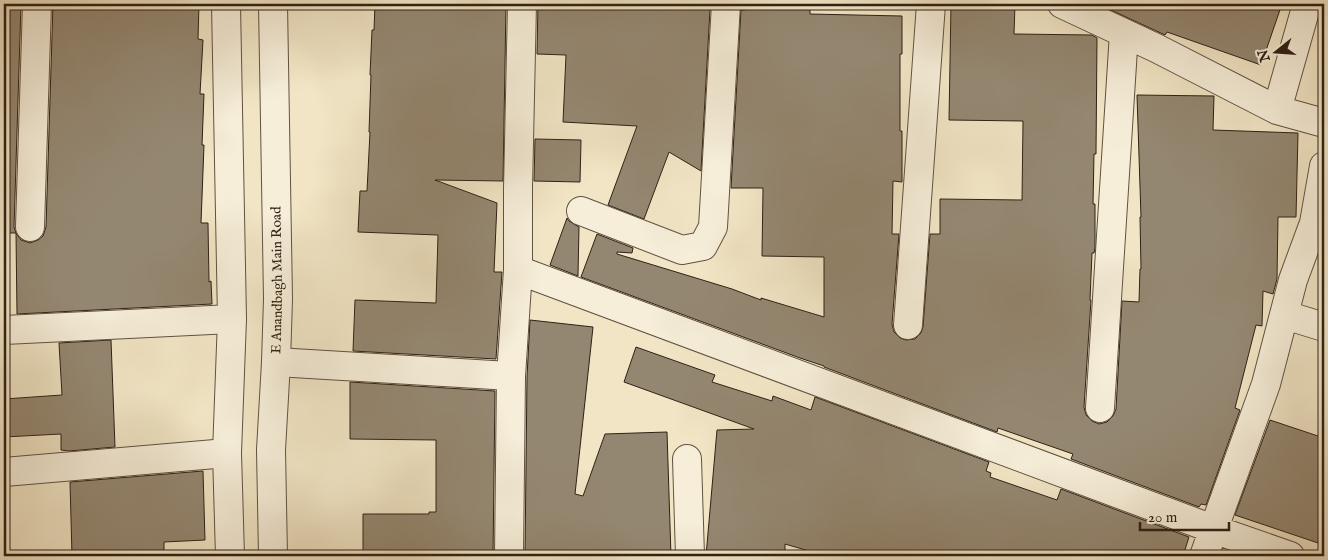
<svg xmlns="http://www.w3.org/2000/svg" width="1328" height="560" viewBox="0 0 1328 560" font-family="'IM FELL English',serif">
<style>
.building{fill:#948771;stroke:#302115}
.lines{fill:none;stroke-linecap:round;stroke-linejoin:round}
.minor-casing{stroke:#605241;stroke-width:30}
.tertiary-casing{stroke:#605241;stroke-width:30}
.minor{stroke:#f6eed9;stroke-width:28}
.tertiary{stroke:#f6eed9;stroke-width:28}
.labels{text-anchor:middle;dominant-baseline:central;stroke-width:4;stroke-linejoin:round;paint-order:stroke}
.street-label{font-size:14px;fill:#302115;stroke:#f6eed9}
</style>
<rect width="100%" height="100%" fill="#f1e5c5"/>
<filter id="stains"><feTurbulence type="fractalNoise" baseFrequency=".004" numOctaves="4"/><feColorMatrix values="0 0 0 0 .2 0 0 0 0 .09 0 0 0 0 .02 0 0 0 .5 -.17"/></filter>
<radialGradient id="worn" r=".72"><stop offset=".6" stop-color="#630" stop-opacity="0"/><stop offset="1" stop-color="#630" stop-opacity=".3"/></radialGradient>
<!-- building -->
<path class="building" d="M4 4H21L14 227 16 233H4Z
M53 4H199L198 39 203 40 200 94H204L202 145H204L201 223H208L209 282 211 281 212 304 17 314 16 233 21 240 30 243 38 240 43 236 46 227Z
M375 4H506L503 181 435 180 497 203 494 272H502L496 359 353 351 355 300 436 303 438 235 358 232 360 191H367L370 132H369L371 75H370L372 30H374Z
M538 4 710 9 701 171 669 152 644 219 608 205 637 126 563 122 566 55 537 54Z
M745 4H810V14L902 16V54H900V131H902V182L893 181 892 234H899L892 324 894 332 900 338 906 340 915 339 921 333 923 327 930 234H940V199L1022 200 1023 121 949 120 951 4H1015L1014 34 1092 35 1097 38 1096 154H1094L1093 204H1095V248L1094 253H1092L1090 300H1091L1084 407 1086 415 1092 421 1099 424 1107 422 1113 416 1116 409 1122 301 1139 302 1140 269H1141L1140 217H1141L1137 95 1214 96 1213 130 1298 133 1296 217H1278L1277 279 1273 294 1263 291 1262 326 1256 325 1235 408 1240 410 1206 505 1201 504 1199 507 1071 459 1073 454 998 428 997 432 824 367V366L800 358 581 277 597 234 633 248 632 253 617 252V254L732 289 761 300V298L824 317V257L762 256 763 188H731L741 10H745Z
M1098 4H1282L1261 65 1167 32 1165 35Z
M535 139 581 140 580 182 534 181Z
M567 218 569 221 579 227 578 276 550 265Z
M530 320 593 327 575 494 583 496 605 434 667 432 671 556H525L527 377Z
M111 340 115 447 69 451 61 450V434L4 437V399L62 395 59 343Z
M636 347 715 375 712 382 772 401 773 396 811 410 815 397 989 462 986 471 991 473 990 477 1057 500 1061 489 1189 537 1183 556H826L785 544V556H706L717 430 754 429 624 382Z
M350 382 495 391 493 556H363V514H429V512H436V440L350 439Z
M1270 420 1324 438V545L1235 515Z
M203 471 205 540 164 542V556H72L70 482Z"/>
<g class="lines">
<defs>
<path id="minor" d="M1062 4 1156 48 1277 110 1324 123
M1277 110 1307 4
M581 211 682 250 703 246 713 227 726 4
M30 227 37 4
M518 270 1213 529 1290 556
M1285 315 1324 327
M908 325 931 4
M4 330 232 319
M276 362 511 376
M1100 408 1124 33
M687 459 690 556
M4 472 227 453
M509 556 511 376 518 270V188L522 4
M1204 556 1266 384 1293 280 1314 223 1324 166"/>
<g id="tertiary">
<path d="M226 4 232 319 227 453 230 556"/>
<path id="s1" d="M273 556 271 450 276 362 278 299 273 4"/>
</g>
</defs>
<!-- minor casing -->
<use href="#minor" class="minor-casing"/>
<!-- tertiary casing -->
<use href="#tertiary" class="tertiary-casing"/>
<!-- minor -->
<use href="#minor" class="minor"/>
<!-- tertiary -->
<use href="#tertiary" class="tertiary"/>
</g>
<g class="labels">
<!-- street labels -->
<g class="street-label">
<text stroke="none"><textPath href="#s1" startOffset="276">E Anandbagh Main Road</textPath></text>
</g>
</g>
<!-- margin -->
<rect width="1328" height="560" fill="none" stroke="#f1e5c5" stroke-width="20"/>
<rect x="5" y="5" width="1318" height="550" fill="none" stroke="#302115" stroke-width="2.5"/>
<rect x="10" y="10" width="1308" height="540" fill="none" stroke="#302115"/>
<!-- north arrow -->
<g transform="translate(1276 52) rotate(253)" stroke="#f6eed9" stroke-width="4" paint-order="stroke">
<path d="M0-4L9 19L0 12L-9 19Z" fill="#302115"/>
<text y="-8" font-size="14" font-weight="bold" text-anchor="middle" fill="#302115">N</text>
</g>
<!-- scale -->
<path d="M1140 522v8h89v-8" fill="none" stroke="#302115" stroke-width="2.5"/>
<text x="1148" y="522" font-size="15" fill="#302115" stroke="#f6eed9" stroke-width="4" paint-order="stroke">20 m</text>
<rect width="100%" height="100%" filter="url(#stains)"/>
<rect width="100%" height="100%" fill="url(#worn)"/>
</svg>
